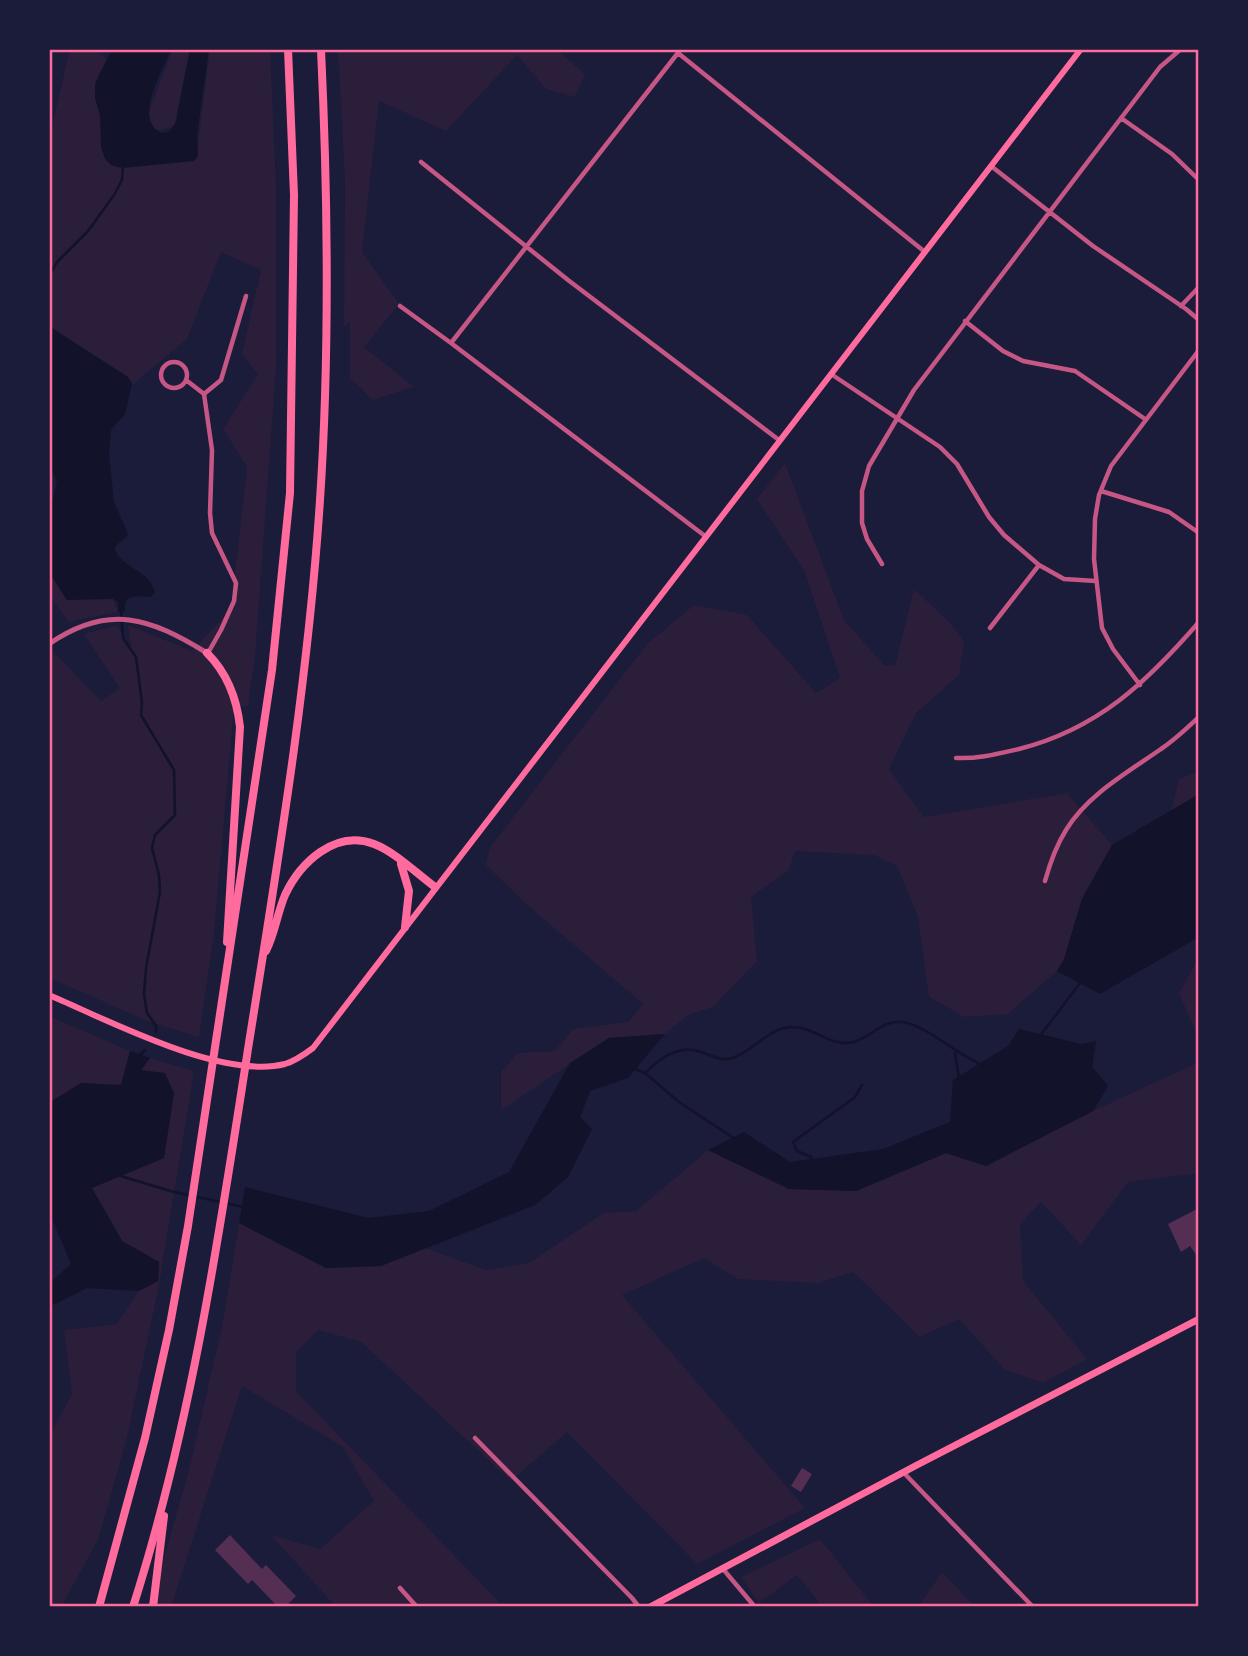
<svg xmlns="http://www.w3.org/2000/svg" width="1248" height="1656" viewBox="0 0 1248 1656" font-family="'Exo 2',sans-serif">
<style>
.green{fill:#2a1e3b}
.water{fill:#12122b}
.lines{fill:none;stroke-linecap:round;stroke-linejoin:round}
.stream{stroke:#12122b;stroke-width:2.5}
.building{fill:#542f53}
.minor{stroke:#c65784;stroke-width:4.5}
.tertiary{stroke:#c65784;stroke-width:5}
.secondary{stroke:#ff6b9d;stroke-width:6}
.primary{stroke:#ff6b9d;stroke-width:7}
.motorway{stroke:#ff6b9d;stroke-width:8}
.neatline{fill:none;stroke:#ff6b9d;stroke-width:2.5}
</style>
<rect width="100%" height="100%" fill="#1b1b3a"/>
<!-- green -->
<path class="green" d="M70 49H93L107 59 98 75 108 162 196 159 210 49H270L276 185V368L255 656 248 706 234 707 214 933 199 1037 150 1022 49 978V647L101 701 120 688 84 634 117 625 132 654 128 625 192 651 231 609 247 467 223 429 258 374 242 354 261 270 221 252 187 339 132 385 49 333V139Z
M173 49H190L174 127 156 131 147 116Z
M338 49H556L585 74 575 97 546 89 517 55 446 131 379 101 362 252 399 304 364 347 414 387 373 400 350 378V322L344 326 345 182Z
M785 463 844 620 884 665 895 666 914 589 948 621 964 641 959 675 916 713 889 769 924 817 1067 793 1112 845 1082 899 1064 959 1057 971 1008 1014 964 1017 929 997 918 917 897 866 874 855 795 851 789 870 751 897 757 961 713 1007 688 1015 665 1034 609 1038 501 1110V1072L518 1053 555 1051 573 1029 628 1022 643 1004 525 903 486 865 490 847 647 644 694 605 747 615 816 693 840 678 805 572 757 499Z
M49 569 66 599H113L118 612 69 622 49 595Z
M1199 771V794L1171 811 1179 779Z
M1199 957V1040L1179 993Z
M49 1016 130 1051 121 1086 81 1083 49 1103Z
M150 1058 194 1071 159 1285 127 1438 98 1540 61 1607H49V1437L72 1394 64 1330 117 1324 139 1291 158 1281 159 1262 122 1241 92 1188 141 1070Z
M1199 1062V1173L1128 1182 1081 1245 1041 1202 1020 1224 1023 1281 1087 1359 1043 1383 1004 1369 959 1319 920 1337 853 1272 818 1283 738 1279 704 1258 622 1295 805 1508 697 1564 567 1432 511 1481 361 1342 318 1330 296 1353V1391L504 1607H336L271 1535 320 1549 374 1501 343 1447 242 1386 171 1607H150L189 1470 222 1326 239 1223 326 1268 381 1266 425 1248 486 1270 529 1263 604 1213 636 1211 708 1150 789 1189 856 1191 946 1153 986 1166 1093 1111Z
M820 1539 874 1607H823L797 1575 759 1603 741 1577Z
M942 1572 975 1607H918Z"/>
<!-- water -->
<path class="water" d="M112 49H171C163 70 132 121 162 133L169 132 176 122 190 49H209L197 135 198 156 194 161 122 168 111 165 105 159 101 147 100 116 95 98V84Z
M52 328 128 377 132 383 125 414 111 430 109 454 114 502 128 534 126 538 116 545 115 550C124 569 150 571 155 592L151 597C138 596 123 593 125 611L118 612V602L113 599 67 600 49 572V534L52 525V502L57 482 49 463V387L52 373 49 331Z
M1199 794V937L1100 994 1057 971 1064 959 1082 899 1112 845Z
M1019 1029 1081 1044 1096 1041 1092 1067 1108 1086 1093 1111 986 1166 946 1153 856 1191 789 1189 708 1150 744 1132 790 1162 883 1149 950 1122 953 1080 1008 1046Z
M665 1034 628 1078 590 1091 580 1117 592 1129 568 1177 535 1205 381 1266 326 1268 239 1223 245 1187 368 1218 429 1211 509 1172 570 1063 609 1038Z
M130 1051 150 1058 141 1070 165 1073 174 1093 164 1158 92 1188 122 1241 159 1262 158 1281 139 1291 87 1288 49 1307V1284L71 1264 49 1212V1103L81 1083 121 1085Z"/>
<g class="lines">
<!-- stream -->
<path class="stream" d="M49 276 57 262 88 231 114 195 122 180 123 165
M121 610 123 638 136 657 142 703 141 715 174 770 175 815 155 835 152 848 159 875 160 892 146 968 144 994 147 1013 156 1026V1032
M1040 1036 1080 983
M955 1053 959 1078
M138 1057 145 1050
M635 1069 645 1073 679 1102 735 1139
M645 1073C660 1058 679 1044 701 1052 712 1055 721 1062 732 1058 753 1052 770 1026 793 1027 815 1027 831 1048 854 1042 871 1037 884 1019 903 1022 931 1028 955 1054 983 1065
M813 1161 811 1157 797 1151 793 1142 847 1103 855 1097 862 1085
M121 1176 170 1191 243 1207"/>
</g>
<!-- building -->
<path class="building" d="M1199 1208V1259L1190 1246 1181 1252 1168 1224Z
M802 1468 812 1474 801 1492 791 1486Z
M230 1535 262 1569 266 1565 296 1596 285 1607H278L252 1580 248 1584 215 1550Z"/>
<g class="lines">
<!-- minor -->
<path class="minor" d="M678 53 925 252
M1121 118 1172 154 1199 180
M421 162 568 280 779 440
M991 166 1093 246 1186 309 1199 320
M400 306 451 343 705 536
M1181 306 1199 287
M965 321 1003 351 1023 361 1075 371 1145 419
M451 343 681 49
M161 375a13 13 0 1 1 26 0a13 13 0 1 1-26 0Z
M831 374 940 447 957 464 989 517 1004 535 1039 565 1064 579 1096 581
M186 380 204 394 212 450 210 513 212 533 236 583 234 601 221 630 208 653
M204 394 221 380 246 296
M1101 491 1169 512 1199 533
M882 564 867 539 862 523V491L869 466 914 390 1160 67 1181 49
M990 628 1039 565
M1140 685 1113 649 1102 628 1094 559 1095 519 1099 495 1111 466 1199 350
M956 758C978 759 997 754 1019 749 1098 729 1147 682 1199 622
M1045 881C1050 863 1056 846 1066 830 1087 795 1128 772 1161 749 1175 740 1187 728 1199 717
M475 1438 632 1598 639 1607
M903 1472 1033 1607
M723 1569 755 1607
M400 1588 417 1607"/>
<!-- tertiary -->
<path class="tertiary" d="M49 644C109 603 150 618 207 653"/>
<!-- secondary -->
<path class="secondary" d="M49 995C108 1020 221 1080 285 1064 295 1061 305 1054 313 1048L1081 49"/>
<!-- primary -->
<path class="primary" d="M650 1607 917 1465 1199 1319"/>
<!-- motorway -->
<path class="motorway" d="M207 653C228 674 237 699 240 727L227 942
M401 864 409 891 405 927
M266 951C275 933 277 914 285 895 300 863 335 829 374 844 395 852 416 873 435 887
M99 1607 145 1438 169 1330 188 1226 272 670 290 493 294 195 288 49
M133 1607C191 1425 219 1237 248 1049 277 867 308 684 320 500 330 350 328 199 321 49
M153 1607 164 1516"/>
</g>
<!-- border -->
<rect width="1248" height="1656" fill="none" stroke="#1b1b3a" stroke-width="102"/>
<rect x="51" y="51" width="1146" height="1554" class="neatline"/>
</svg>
